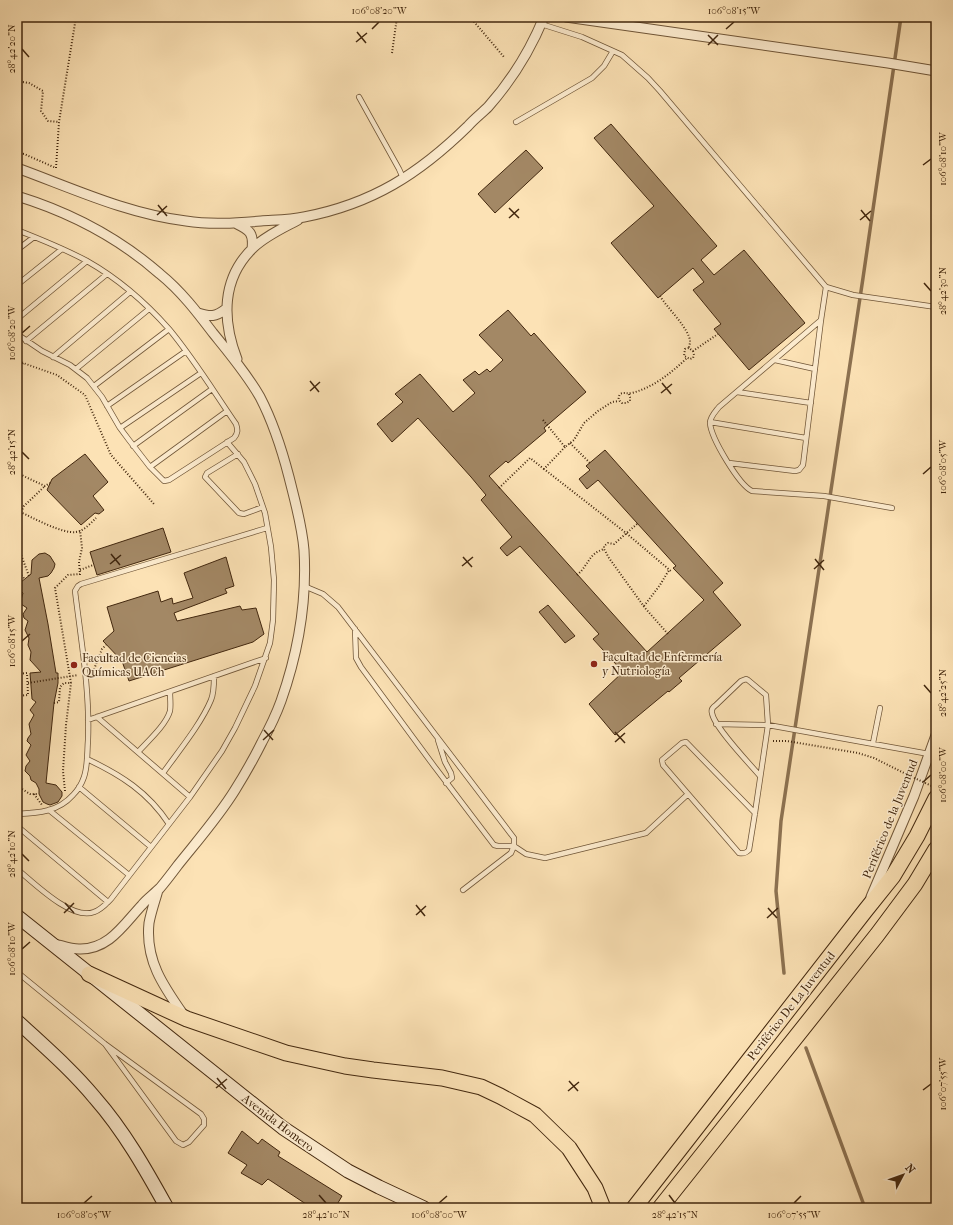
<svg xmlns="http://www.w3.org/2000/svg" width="953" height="1225" viewBox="0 0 953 1225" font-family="'IM FELL French Canon',serif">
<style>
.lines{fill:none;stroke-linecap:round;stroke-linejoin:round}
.stream{stroke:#8c7150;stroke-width:3.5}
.building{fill:#a38865;stroke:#42270e}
.service-casing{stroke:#705638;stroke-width:6}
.minor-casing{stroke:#705638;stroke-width:11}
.secondary-casing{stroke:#42270e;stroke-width:15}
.trunk-casing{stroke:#42270e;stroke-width:17}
.path{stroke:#42270e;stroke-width:2;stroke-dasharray:1 2;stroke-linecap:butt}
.service{stroke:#fdeccf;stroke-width:4.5}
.minor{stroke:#fdeccf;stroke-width:9}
.secondary{stroke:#fdeccf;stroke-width:13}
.trunk{stroke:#fce2b5;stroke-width:15}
.path-bridge{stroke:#42270e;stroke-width:2;stroke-dasharray:1 2;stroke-linecap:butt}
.ticks{fill:none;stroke:#42270e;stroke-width:1.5}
.poi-dot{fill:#8f2418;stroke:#fdeccf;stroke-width:1.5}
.labels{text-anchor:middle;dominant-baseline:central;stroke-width:3;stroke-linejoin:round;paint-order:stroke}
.poi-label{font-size:12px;fill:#42270e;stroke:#fdeccf;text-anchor:start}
.street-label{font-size:12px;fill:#42270e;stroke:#fdeccf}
.neatline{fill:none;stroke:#42270e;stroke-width:1.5}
.ticks-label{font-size:10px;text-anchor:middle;fill:#42270e}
</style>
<rect width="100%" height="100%" fill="#fce2b5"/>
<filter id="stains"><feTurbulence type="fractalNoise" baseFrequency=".005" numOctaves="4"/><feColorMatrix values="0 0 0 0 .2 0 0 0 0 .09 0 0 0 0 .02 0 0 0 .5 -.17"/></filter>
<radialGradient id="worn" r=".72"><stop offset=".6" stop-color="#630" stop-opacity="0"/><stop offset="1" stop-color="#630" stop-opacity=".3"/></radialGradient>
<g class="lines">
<!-- stream -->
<path class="stream" d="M784 973 776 891 781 821 863 278 901 17
M806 1048 865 1208"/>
</g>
<!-- building -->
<path class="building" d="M611 124 717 246 701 260 714 275 744 250 805 323 749 370 714 329 721 324 693 290 704 282 693 268 658 298 611 243 654 206 594 138Z
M526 150 543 168 495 213 478 194Z
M508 310 531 336 534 333 586 392 544 428 546 431 508 463 506 461 489 476 647 652 704 600 673 568 676 566 598 480 587 489 579 479 590 470 586 466 605 450 723 583 713 592 741 625 679 678 682 681 669 692 668 691 615 735 589 704 623 672 593 639 599 634 520 546 507 556 500 548 512 537 481 500 486 495 471 477 418 418 392 442 377 424 403 402 395 394 420 374 453 412 475 393 463 380 475 371 479 375 487 369 490 372 503 360 479 335Z
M85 454 108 482 93 496 104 510 99 514 95 513 81 525 47 490 52 479Z
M163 528 171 552 97 575 90 552Z
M45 553 50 556 55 564 54 568 51 573 48 576 39 578 48 624 56 673H58V683L54 703 46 783 56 785 62 792V796L58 802 50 805 47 804 43 802 39 794V789L36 783 31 780 30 776 25 771 26 766 30 761 26 755 31 745 27 741 28 738 31 734 29 724 34 715 30 710 36 702 32 699 30 673 41 672 30 660 31 652 28 645 29 638 25 630 28 621 24 618 23 614 27 608 21 604V600L23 593 17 588 21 582 31 574 32 560 39 554Z
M226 557 234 586 225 589 227 593 174 613 177 621 240 606 242 610 256 608 264 634 253 642 129 681 122 661 103 641 114 631 107 607 158 591 161 602 172 598 173 604 193 598 184 573Z
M548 605 575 636 565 643 539 612Z
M242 1131 258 1144 262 1139 280 1152 278 1156 342 1196 335 1208H312L268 1179 262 1185 241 1173 247 1165 228 1153Z"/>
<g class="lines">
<defs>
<path id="service" d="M541 24 582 37 622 55 648 78 660 91 826 287 853 295 936 307
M359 97 399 169 403 178
M516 122 592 78 604 66 613 51
M17 230C40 239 65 249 87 261 117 278 146 303 169 329 194 359 214 392 236 424 238 430 238 433 234 438L169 480 164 481 150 467 129 440 120 428 102 397 87 378 70 365 42 351 17 334
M17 250 34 237
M17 285 62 249
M17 319 87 261
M821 320 719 407C715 412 710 417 710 423 711 438 739 485 752 491L824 496 892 508
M26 341 107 274
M53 357 130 292
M775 360 815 369
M76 369 149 309
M94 386 169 329
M737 392 811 403
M107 406 186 351
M710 422 806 438
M120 428 201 373
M133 446 212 389
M238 454 207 473 205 477 239 513 244 514 263 507
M729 463 795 471 799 470 803 465 821 320 826 287
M150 467 227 411
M304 586 323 594 338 607 514 838V846L511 853 463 890
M355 629 356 658 361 667 434 766 494 845 498 846H514L526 854 545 858 646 833 688 794
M97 717 190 797
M88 720 266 658
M716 724 768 725 929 754
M438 740 445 762 451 773 452 778 446 783
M873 743 880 708
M138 752C148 741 166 725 170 711 171 705 170 698 170 692
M87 759C121 775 148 792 169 824
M163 773C178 752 201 724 211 700 214 693 214 684 214 676
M79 787 151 847
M49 810 129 875
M755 813 686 742 682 743 662 760 663 765 739 853C744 854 746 853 749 850L755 813 768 725 766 695 748 680 746 679 741 681 716 705C713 707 711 710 712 713 714 727 750 764 760 776
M17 814C38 813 58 812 73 795 78 790 82 783 84 777 88 765 87 752 88 740 90 691 81 640 75 591L78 586 81 584 267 528
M17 826 108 902
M17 869C34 883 72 921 94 912 101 910 106 904 111 899L190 797 222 751 235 728 255 686 270 643 273 620 274 580 271 547 265 513 255 484 244 462 227 442
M17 972 105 1044 201 1114 204 1119V1125L189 1142 183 1145 176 1141 105 1044"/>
<path id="minor" d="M566 17 888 63 936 71
M17 168C72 188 127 214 186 221 211 225 236 223 261 221 275 220 290 220 304 217 372 204 419 174 468 126 474 119 482 113 488 107 512 80 530 51 544 17
M17 196C69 212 119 238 160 274 181 291 197 312 213 333 230 354 247 374 260 397 273 422 282 450 289 477 295 501 302 525 304 550 307 601 298 653 281 701 276 715 269 729 262 742 254 758 245 774 235 790 219 816 198 840 178 865 172 873 166 881 160 888 154 894 147 899 142 905 124 924 109 950 79 949 71 949 63 946 55 944
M235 223C249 230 254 232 252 249
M198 313C211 317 215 317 226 309
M237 359C222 320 221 278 254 247 267 235 283 228 298 220
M158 890C155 901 151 912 149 923 145 961 164 987 185 1017
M871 897 914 796 936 735"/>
<path id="secondary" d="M17 916 283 1128 348 1171 379 1187 424 1208
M17 1021C44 1046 72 1070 95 1098 124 1131 146 1170 167 1208"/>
<path id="trunk" d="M89 974 187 1019 286 1053 345 1066 373 1070 442 1078 481 1087 500 1096 535 1115 569 1148 595 1188 603 1208
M634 1208 865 911 893 876 917 836 936 798
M660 1208 877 935 915 884 936 849"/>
</defs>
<!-- service casing -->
<use href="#service" class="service-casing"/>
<!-- minor casing -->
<use href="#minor" class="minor-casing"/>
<!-- secondary casing -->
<use href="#secondary" class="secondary-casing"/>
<!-- trunk casing -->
<use href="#trunk" class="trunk-casing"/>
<!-- path -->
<path class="path" d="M470 17 504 57
M392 53 397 17
M17 81 29 83 43 91 41 111 48 121 59 122
M17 153 24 154 56 168 59 122 76 17
M660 296C667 308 690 329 690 342 690 344 689 346 689 348
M693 351 694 355 693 358 690 359 684 356 685 349 689 348 693 351 718 334
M17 359 23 363 57 375 85 395 111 455 154 504
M17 371 23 363
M629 394 630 397V401L626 403H622C618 400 618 398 620 394 624 392 627 394 632 393 654 387 671 373 687 358
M543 420 565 447 574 440 584 423 598 411 612 402 619 401
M570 443 590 463
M565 447 544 469 626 533 672 572
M17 473 45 486 50 483
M499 488 530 458 544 469
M20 512C34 518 62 534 76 532 84 531 91 523 96 518
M17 520 24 506 45 486
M637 524 614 544 608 543 604 546V549L609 558 645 608 668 634
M17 544 29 576
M80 570 93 565
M17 571 25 579
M80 575 79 562 82 548 80 530
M577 575C589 565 588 554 604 549
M644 606 660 585 669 570
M93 672 102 649 106 645
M17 674 27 673 28 695 17 696
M28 683 78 675
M54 703 59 702 60 687 64 683H71L55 588 68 575 80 574
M773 741H787L858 753 874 758 906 774
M17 786 30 794H37
M65 791 63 771 66 725 71 683
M34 794 42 805"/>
<!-- service -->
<use href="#service" class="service"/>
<!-- minor -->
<use href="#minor" class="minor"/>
<!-- secondary -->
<use href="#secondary" class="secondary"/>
<!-- trunk -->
<use href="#trunk" class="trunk"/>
<!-- path-bridge -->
<path class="path-bridge" d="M906 774 936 788"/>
</g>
<!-- ticks -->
<path class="ticks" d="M372 29 379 22M726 29 734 22M357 32 366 43M708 35 718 45M356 42 367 33M708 45 718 35M22 49 29 57M923 165 931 159M158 205 167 216M509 208 519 218M861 210 870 221M157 215 167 206M509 218 519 209M860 220 871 211M924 283 931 291M22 333 30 326M310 381 319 392M662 383 671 394M310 391 320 382M661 393 672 384M22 452 29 459M923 474 931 467M111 554 120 565M463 557 472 567M815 559 824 570M110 564 121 555M462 566 473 557M814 569 824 560M22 641 30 634M924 685 931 693M264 730 273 740M615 732 625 743M263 740 274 730M615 742 625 733M923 782 931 775M22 854 29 861M65 903 74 913M416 905 425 916M768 908 777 918M64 913 74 903M416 915 426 906M767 918 778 908M22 949 30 942M217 1078 226 1089M569 1081 578 1091M216 1088 227 1079M923 1090 931 1084M568 1091 579 1082M319 1195 326 1203M669 1195 675 1203M84 1203 92 1196M439 1203 447 1196M794 1203 801 1196"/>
<!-- markers -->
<g class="poi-dot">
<circle cx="594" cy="664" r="4"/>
<circle cx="74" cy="665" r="4"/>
</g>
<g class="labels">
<!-- poi labels -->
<g class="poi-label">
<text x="602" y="657">Facultad de Enfermería<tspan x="602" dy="14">y Nutriología</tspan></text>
<text x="82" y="658">Facultad de Ciencias<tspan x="82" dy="14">Químicas UACh</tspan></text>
</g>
<!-- street labels -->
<g class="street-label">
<text transform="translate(890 819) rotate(-68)">Periférico de la Juventud</text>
<text transform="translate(791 1006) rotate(-52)">Periférico De La Juventud</text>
<text transform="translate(278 1123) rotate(37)">Avenida Homero</text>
</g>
</g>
<!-- margin -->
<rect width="953" height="1225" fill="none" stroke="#fce2b5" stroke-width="44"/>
<!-- north arrow -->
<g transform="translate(903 1175) rotate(49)" stroke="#fdeccf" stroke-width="3" paint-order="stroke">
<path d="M0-3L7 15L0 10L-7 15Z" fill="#42270e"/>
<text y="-6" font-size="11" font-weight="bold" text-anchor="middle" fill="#42270e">N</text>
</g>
<rect x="22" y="22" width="909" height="1181" class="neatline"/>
<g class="ticks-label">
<text x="379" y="14">106°08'20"W</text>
<text x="734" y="14">106°08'15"W</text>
<text transform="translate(11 49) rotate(-90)" y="4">28°42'20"N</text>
<text transform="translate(942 159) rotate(-90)" y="4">106°08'10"W</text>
<text transform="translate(942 291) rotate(-90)" y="4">28°42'30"N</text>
<text transform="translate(11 333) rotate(-90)" y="4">106°08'20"W</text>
<text transform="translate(11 452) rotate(-90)" y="4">28°42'15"N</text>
<text transform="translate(942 467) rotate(-90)" y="4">106°08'05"W</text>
<text transform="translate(11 641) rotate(-90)" y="4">106°08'15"W</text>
<text transform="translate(942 693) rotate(-90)" y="4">28°42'25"N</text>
<text transform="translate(942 775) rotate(-90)" y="4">106°08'00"W</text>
<text transform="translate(11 854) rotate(-90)" y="4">28°42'10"N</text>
<text transform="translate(11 949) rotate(-90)" y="4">106°08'10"W</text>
<text transform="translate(942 1084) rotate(-90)" y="4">106°07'55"W</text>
<text x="84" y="1218">106°08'05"W</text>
<text x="326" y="1218">28°42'10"N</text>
<text x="439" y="1218">106°08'00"W</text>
<text x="675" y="1218">28°42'15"N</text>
<text x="794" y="1218">106°07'55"W</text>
</g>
<rect width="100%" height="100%" filter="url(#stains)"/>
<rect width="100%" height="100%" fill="url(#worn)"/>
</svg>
